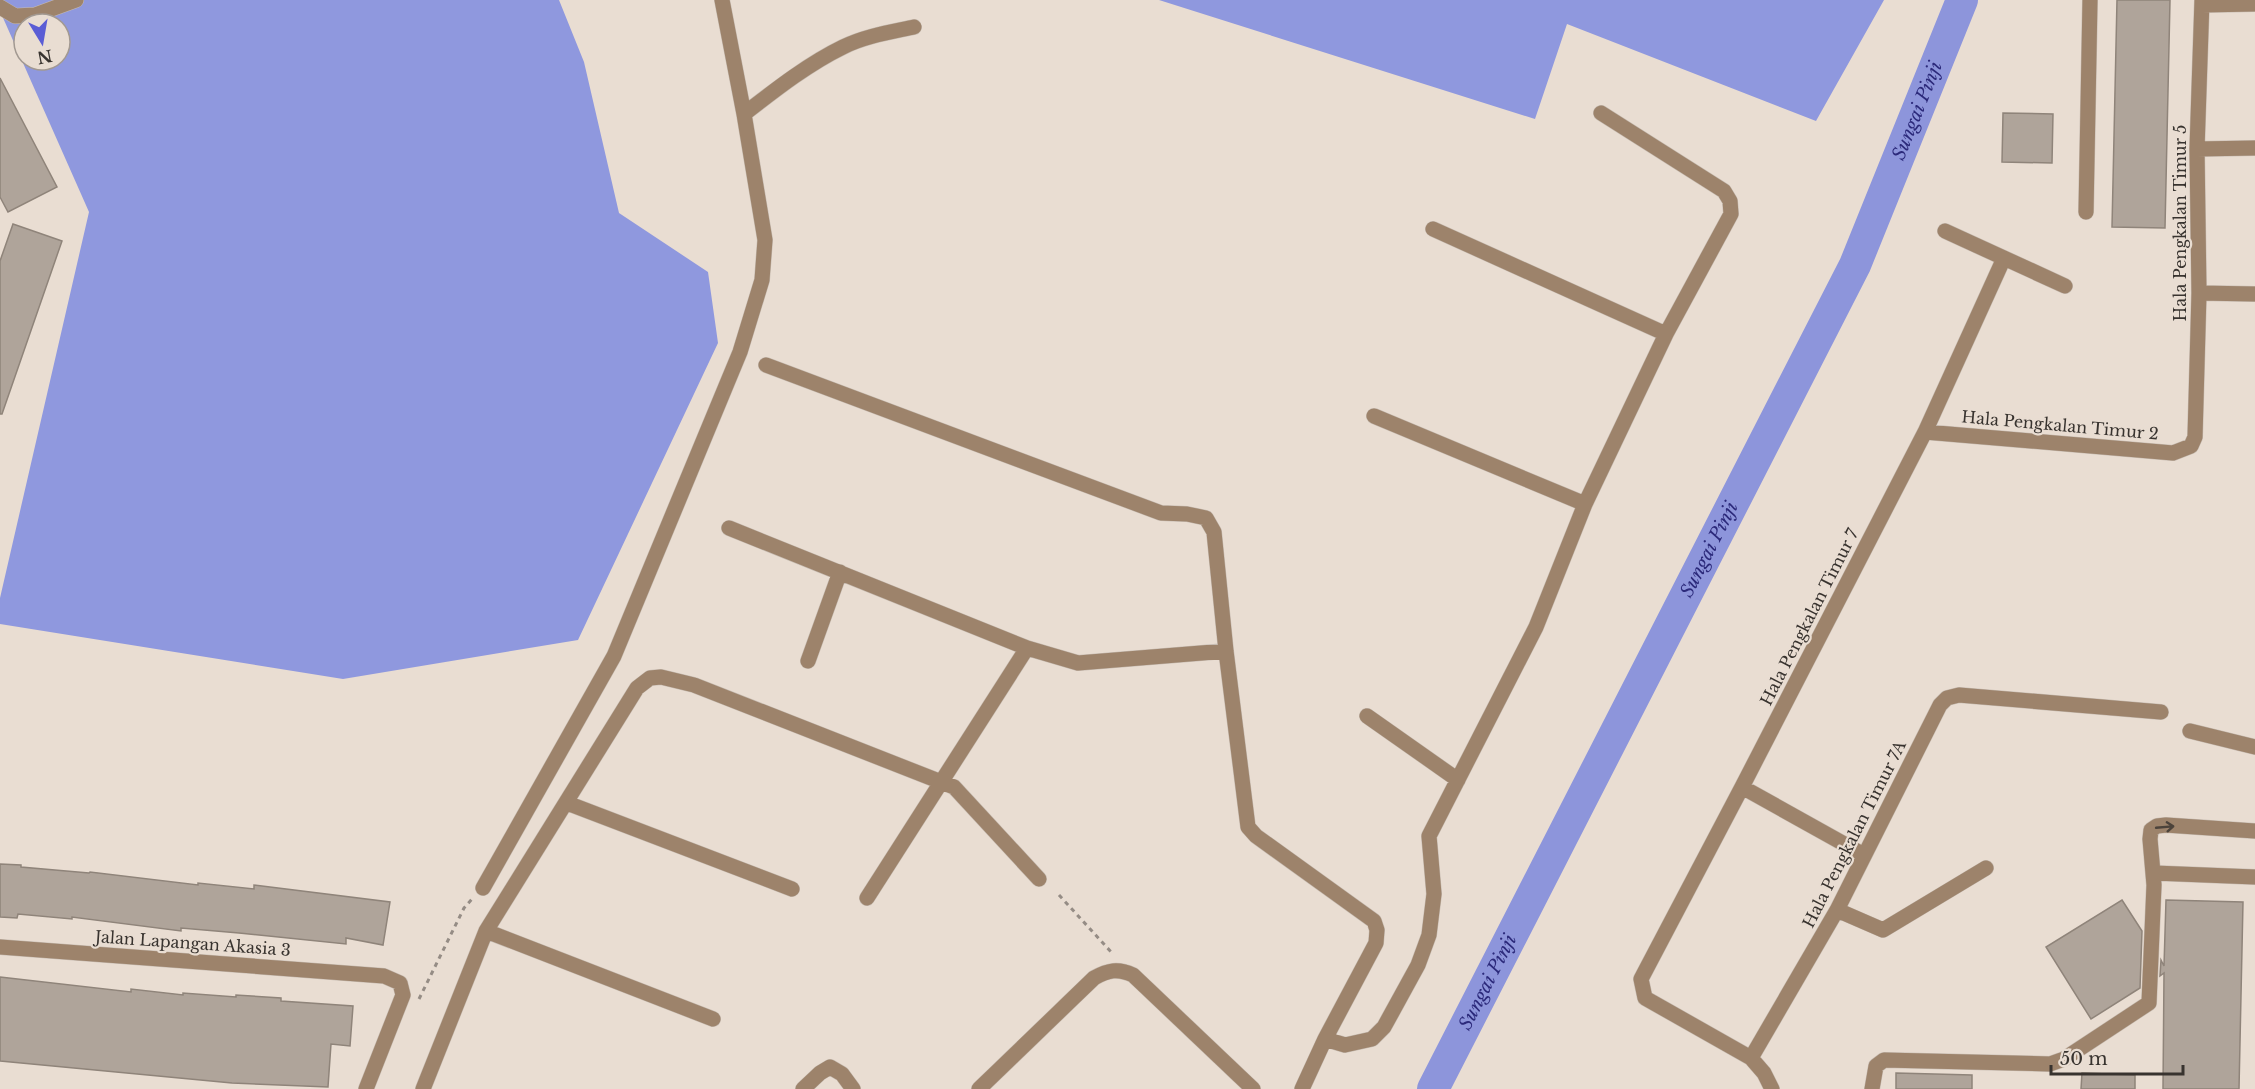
<svg xmlns="http://www.w3.org/2000/svg" width="2255" height="1089" viewBox="0 0 2255 1089" font-family="'Libre Baskerville',serif">
<style>
.forest{fill:#8f98de;fill-rule:evenodd}
.lines{fill:none;stroke-linecap:round;stroke-linejoin:round}
.river{stroke:#8d95db;stroke-width:32}
.building{fill:#afa49a;stroke:#8f847a;stroke-width:1.5}
.minor-casing{stroke:#c6bbb1;stroke-width:16}
.path{stroke:#958c85;stroke-width:3;stroke-dasharray:4.5 4.5;stroke-linecap:butt}
.minor{stroke:#9d836b;stroke-width:15}
.oneway{stroke:#4c433b}
.labels{text-anchor:middle;dominant-baseline:central;stroke-width:4.5;stroke-linejoin:round;paint-order:stroke}
.street-label{font-size:16px;fill:#38332f;stroke:#e9ddd2}
.water-label{font-size:18px;font-style:italic;fill:#2c2a7b;stroke:#e9ddd2}
</style>
<rect width="100%" height="100%" fill="#e9ddd2"/>
<!-- forest -->
<path class="forest" d="M0 0H559L584 62 619 213 708 272 718 343 578 640 343 679 0 624V598L89 212 0 11ZM24 24H60V60H24Z
M1159 0H1884L1816 121 1567 24 1535 119Z"/>
<g class="lines">
<!-- river -->
<path class="river" id="s1" d="M1433 1089 1855 265 1962 0"/>
</g>
<!-- building -->
<path class="building" d="M2117 0H2170L2165 228 2112 227Z
M0 78 57 187 8 212 0 197Z
M2003 113 2053 114 2052 163 2002 162Z
M13 224 62 241 2 414H0V261Z
M0 864 21 865V867L89 873 90 872 198 885V883L254 889V885L390 902 383 945 346 938V944L239 933 181 928V931L72 917V919L18 914 17 918 0 917Z
M2122 900 2142 931 2140 988 2091 1019 2046 947Z
M2166 900 2243 902 2239 1089H2163L2164 973 2160 976 2161 960 2164 966Z
M0 977 131 992V989L183 995V993L236 997V995L281 998V1001L353 1006 350 1046 331 1044 328 1087 232 1083 0 1061Z
M1896 1073 1972 1075V1089H1896Z
M2082 1073 2135 1075V1089H2081Z"/>
<g class="lines">
<defs>
<path id="minor" d="M2202 5 2255 4
M0 7 15 16 35 15 76 0
M744 114C775 90 808 64 843 47 865 36 891 32 914 27
M2197 149 2255 148
M2086 212 2090 0
M1433 229 1666 334
M1945 231 2065 286
M2004 258 1925 432 1742 787 1641 979 1645 998 1751 1058 1837 910 1940 705 1947 698 1959 695 2161 712
M2199 293 2255 294
M766 365 1161 513 1187 514 1206 518 1214 532 1226 651 1248 827 1256 836 1374 921 1377 930 1376 943 1325 1039 1302 1089
M1374 416 1585 504
M1925 432 2173 453 2191 446 2195 437 2199 293 2197 149 2202 0
M729 528 1027 648 1078 663 1226 651
M808 661 840 572
M1367 716 1458 780
M2190 731 2255 747
M1742 787 1864 855
M567 803 792 889
M2154 873 2255 877
M483 888 614 656 740 352 762 280 765 240 744 114 722 0
M867 898 1027 648
M1837 910 1883 930 1986 868
M486 931 713 1019
M0 947 384 976 400 983 403 995 366 1089
M1325 1039 1345 1045 1372 1039 1384 1027 1418 965 1429 935 1434 894 1429 836 1536 627 1585 504 1666 334 1731 214 1730 201 1724 191 1601 113
M1751 1058 1764 1073 1772 1089
M423 1089 486 931 637 688 650 678 661 677 694 685 954 787 1039 879
M803 1089 820 1073 830 1067 842 1074 853 1089
M979 1089 1094 978C1108 970 1118 968 1133 975L1253 1089
M1872 1089 1876 1066 1884 1060 2050 1064 2064 1059 2149 1003 2154 885 2150 839 2151 830 2157 826 2166 825 2255 831"/>
</defs>
<!-- minor casing -->
<use href="#minor" class="minor-casing"/>
<!-- path -->
<path class="path" d="M1059 895 1113 954
M419 999 464 908 472 899"/>
<!-- minor -->
<use href="#minor" class="minor"/>
</g>
<!-- one-way arrows -->
<defs><path id="oneway-shaft" d="M-6 0H5M1.5-3L5.5 0L1.5 3" fill="none" stroke-width="1.6" stroke-linecap="round" stroke-linejoin="round" transform="scale(1.5)"/></defs>
<use class="oneway" href="#oneway-shaft" transform="translate(2165 827) rotate(-5)"/>
<g class="labels">
<!-- street labels -->
<g class="street-label">
<text transform="translate(2180 223) rotate(-90)">Hala Pengkalan Timur 5</text>
<text transform="translate(2060 425) rotate(5)">Hala Pengkalan Timur 2</text>
<text transform="translate(1809 617) rotate(-63)">Hala Pengkalan Timur 7</text>
<text transform="translate(1854 834) rotate(-63)">Hala Pengkalan Timur 7A</text>
<text transform="translate(193 943) rotate(4)">Jalan Lapangan Akasia 3</text>
</g>
<!-- water labels -->
<g class="water-label">
<text stroke="none"><textPath href="#s1" startOffset="1092">Sungai Pinji</textPath></text>
<text stroke="none"><textPath href="#s1" startOffset="606">Sungai Pinji</textPath></text>
<text stroke="none"><textPath href="#s1" startOffset="120">Sungai Pinji</textPath></text>
</g>
</g>
<!-- north arrow -->
<g transform="translate(42 42) rotate(169)"><circle r="28" fill="#e9ddd2" stroke="#a29991" stroke-width="1.5"/>
<path d="M0-4.5L10 22L0 15L-10 22Z" fill="#5b5dd5"/>
<text y="-9" font-size="16" font-weight="bold" text-anchor="middle" fill="#38332f">N</text>
</g>
<!-- scale -->
<path d="M2051 1065v9h132v-9" fill="none" stroke="#38332f" stroke-width="3"/>
<text x="2060" y="1065" font-size="18" fill="#38332f" stroke="#e9ddd2" stroke-width="4.5" paint-order="stroke">50 m</text>
</svg>
